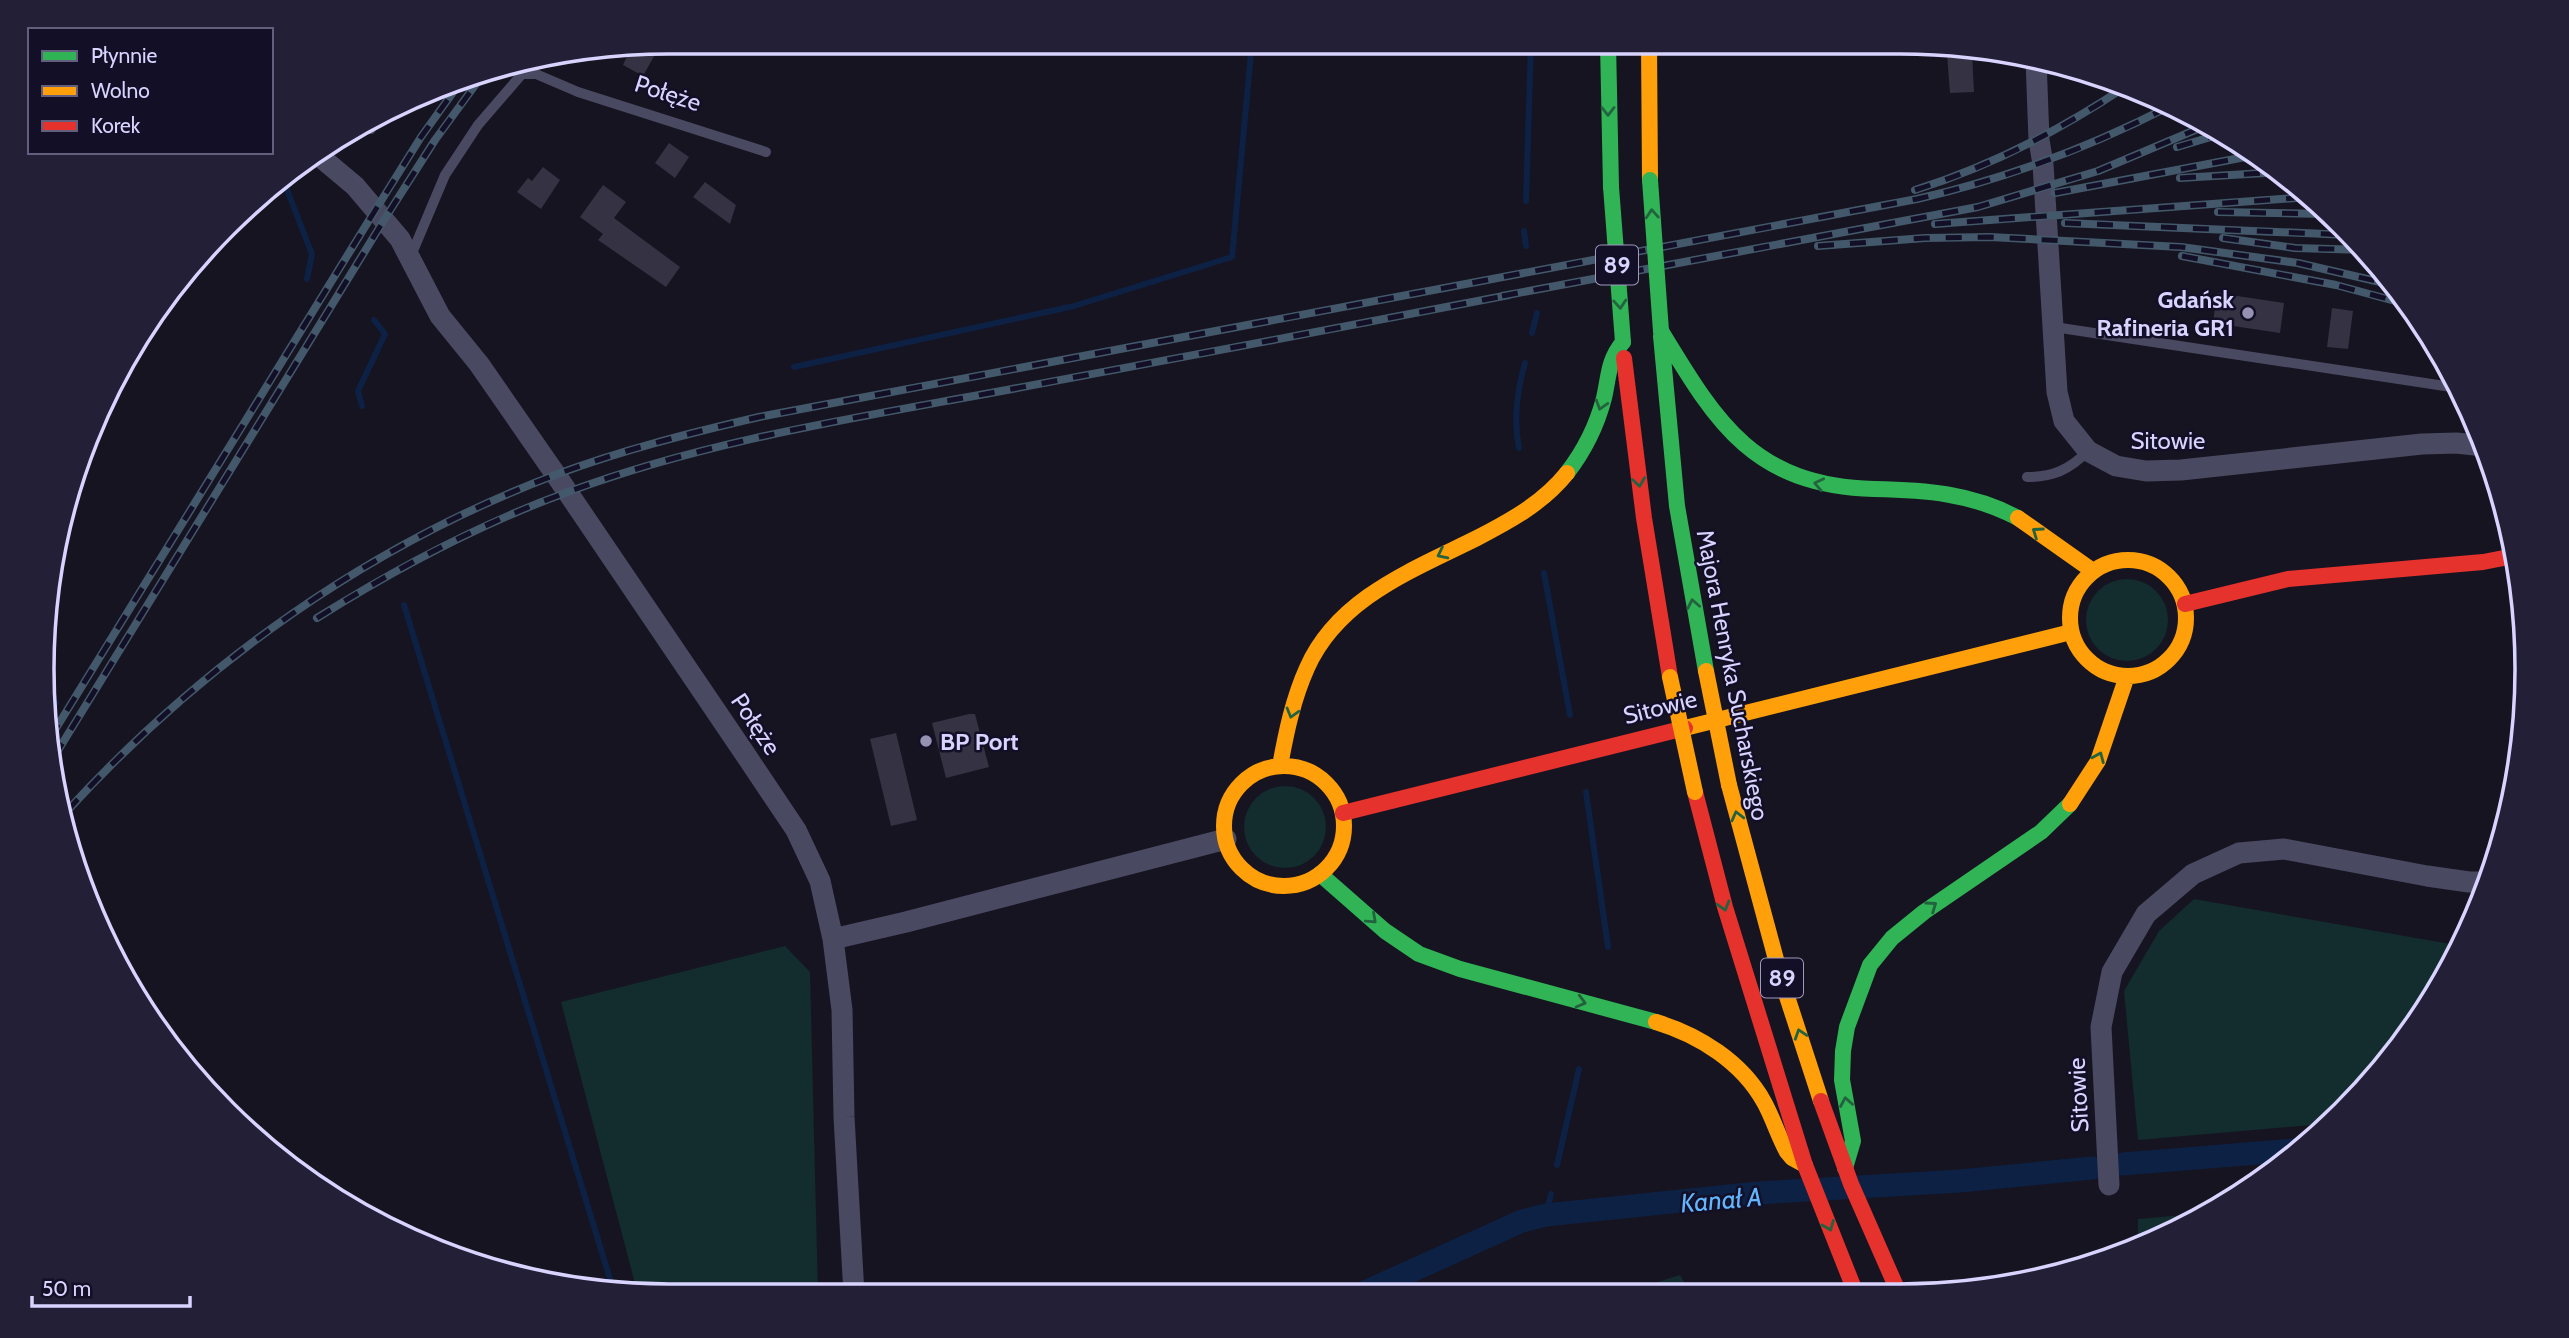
<svg xmlns="http://www.w3.org/2000/svg" width="2569" height="1338" viewBox="0 0 2569 1338" font-family="Cabin,sans-serif">
<style>
.green{fill:#132c2d}
.lines{fill:none;stroke-linecap:round;stroke-linejoin:round}
.stream{stroke:#0d2144;stroke-width:6}
.canal{stroke:#0d2144;stroke-width:23}
.building{fill:#343243}
.lane{stroke:#4a4962;stroke-width:10}
.street{stroke:#4a4962;stroke-width:21}
.fast{stroke:#30b455;stroke-width:16}
.slow{stroke:#ff9f0a;stroke-width:16}
.jam{stroke:#e5322d;stroke-width:16}
.rail-casing{stroke:#43596b;stroke-width:8}
.rail{stroke:#130f26;stroke-width:5;stroke-dasharray:16;stroke-linecap:butt}
.fast-bridge{stroke:#30b455;stroke-width:16}
.slow-bridge{stroke:#ff9f0a;stroke-width:16}
.oneway{stroke:#22623e}
.poi-dot{fill:#9591b1;stroke:#130f26;stroke-width:2.5}
.labels{text-anchor:middle;dominant-baseline:central;stroke-width:5;stroke-linejoin:round;paint-order:stroke}
.shield{fill:#130f26;stroke:#9e99be;stroke-width:2}
.shield-label{font-size:23px;font-weight:bold;fill:#d9d4ff}
.street-label{font-size:24px;fill:#d9d4ff;stroke:#130f26}
.poi-label{font-size:24px;font-weight:bold;fill:#d9d4ff;stroke:#130f26;text-anchor:end}
.water-label{font-size:26px;font-style:italic;fill:#62b6ff;stroke:#130f26}
.rim{fill:none;stroke:#d9d4ff;stroke-width:3.5}
</style>
<rect width="100%" height="100%" fill="#161421"/>
<!-- green -->
<path class="green" d="M2086 620a41 41 0 1 1 82 0a41 41 0 1 1-82 0Z
M1244 827a41 41 0 1 1 82 0a41 41 0 1 1-82 0Z
M2194 899 2462 946 2371 1083 2324 1124 2138 1140 2124 991 2159 931Z
M785 946 810 972 818 1294 638 1295 561 1002Z
M2206 1213 2140 1248 2138 1249V1219Z
M1680 1275 1689 1291 1626 1292Z"/>
<g class="lines">
<!-- stream -->
<path class="stream" d="M282 177 312 254 307 279
M1526 201 1531 43
M1524 231 1526 246
M1532 333 1537 313
M794 367 1074 306 1232 257 1252 43
M362 406 358 391 385 334 374 320
M1519 448C1513 419 1517 391 1525 363
M1544 573 1570 715
M404 605 614 1292
M46 720 56 703
M1586 792 1608 947
M1557 1165 1579 1069
M1546 1215 1551 1194"/>
<!-- canal -->
<path class="canal" d="M2123 1164 2294 1150
M1365 1292 1522 1221 1546 1215 1758 1193 1960 1181 2092 1168"/>
</g>
<!-- building -->
<path class="building" d="M647 46 657 51 643 76 623 65 631 48Z
M1972 52 1974 92 1950 93 1947 54Z
M669 143 689 157 675 178 655 163Z
M543 167 560 180 541 209 517 192 528 178 532 181Z
M705 182 736 205 730 224 693 197Z
M603 185 626 202 614 218 680 267 666 287 598 240 603 234 580 217Z
M2217 293 2284 303 2280 333 2213 323Z
M2332 308 2353 311 2348 349 2327 347Z
M969 714H975L989 767 946 778 932 723Z
M896 733 917 820 891 826 870 739Z"/>
<g class="lines">
<!-- lane -->
<path class="lane" d="M371 129 372 126
M410 258 445 175 478 125 522 74H536L578 92 766 152
M2054 327 2458 388
M2027 477C2053 477 2069 470 2088 451"/>
<!-- street -->
<path class="street" d="M2036 59 2039 140 2043 164 2057 392 2064 421 2088 451 2116 466 2146 471 2181 470 2422 444 2456 443 2484 446
M318 155 355 186 400 239 440 316 479 364 556 475 743 751 796 830 820 881 833 939 842 1010 844 1117 854 1294
M833 939 906 922 1226 839
M2109 1185 2101 1027 2112 972 2146 914 2193 874 2239 853 2284 849 2427 876 2469 882H2487"/>
<!-- fast -->
<path class="fast" d="M1608 43 1611 187
M1661 331C1718 425 1754 485 1874 489 1925 490 1971 493 2018 518
M1661 336 1677 506 1706 671
M1567 473C1584 451 1597 425 1604 398 1609 376 1608 360 1623 342
M1320 874 1385 931 1419 954 1460 969 1656 1022
M1845 1168 1853 1141 1842 1080 1843 1051 1847 1027 1870 965 1892 938 1924 912 2041 832 2070 804"/>
<!-- slow -->
<path class="slow" d="M1649 43 1650 180
M2018 518 2093 571
M2070 618a58 58 0 1 1 116 0a58 58 0 1 1-116 0Z
M1685 728 2071 632
M1280 766C1286 733 1293 699 1307 668 1338 598 1413 570 1477 538 1510 521 1543 503 1567 473
M1224 826a60 60 0 1 1 120 0a60 60 0 1 1-120 0Z
M1729 785 1781 978 1821 1101
M2070 804 2098 761 2127 676
M1656 1022C1699 1035 1742 1062 1764 1102 1773 1118 1778 1136 1787 1152L1792 1158 1805 1165"/>
<!-- jam -->
<path class="jam" d="M1624 358 1644 518 1670 677
M2185 604 2288 579 2483 562 2514 556
M1695 792 1725 907 1805 1165 1855 1291
M1343 813 1685 728
M1821 1101 1851 1184 1898 1291"/>
<defs>
<path id="rail" d="M2177 147 2221 134
M2180 178 2282 172
M1915 190C1991 166 2059 131 2125 87
M2055 193 2256 155
M2218 212 2327 214
M2065 223 2349 235
M1935 224 2309 197
M2223 238 2295 248 2366 250
M1818 246 1925 238 1990 237 2181 247 2298 263 2393 285
M2182 256 2336 285 2406 304
M1502 296 1978 207 2098 171 2207 125
M317 618C397 568 479 524 568 492 711 439 862 417 1012 389 1177 358 1344 327 1509 295
M50 738 376 209 421 137 464 77
M54 757 384 220 435 140 484 73
M67 811C202 664 367 546 555 475 622 450 690 433 759 417L1917 199C2008 178 2089 148 2172 105"/>
</defs>
<!-- rail casing -->
<use href="#rail" class="rail-casing"/>
<!-- rail -->
<use href="#rail" class="rail"/>
<!-- fast-bridge -->
<path class="fast-bridge" d="M1650 180 1661 331
M1611 187 1623 342"/>
<!-- slow-bridge -->
<path class="slow-bridge" d="M1706 671 1729 785
M1670 677 1695 792"/>
</g>
<!-- one-way arrows -->
<defs><path id="oneway-chevron" d="M-2-3.5L2.5 0L-2 3.5" fill="none" stroke-width="1.6" stroke-linecap="round" stroke-linejoin="round" transform="scale(1.75)"/></defs>
<g class="oneway">
<use href="#oneway-chevron" transform="translate(1608 111) rotate(90)"/>
<use href="#oneway-chevron" transform="translate(1652 214) rotate(-94)"/>
<use href="#oneway-chevron" transform="translate(1620 304) rotate(86)"/>
<use href="#oneway-chevron" transform="translate(1601 405) rotate(107)"/>
<use href="#oneway-chevron" transform="translate(1639 482) rotate(82)"/>
<use href="#oneway-chevron" transform="translate(1819 484) rotate(-168)"/>
<use href="#oneway-chevron" transform="translate(2037 532) rotate(-145)"/>
<use href="#oneway-chevron" transform="translate(1442 554) rotate(154)"/>
<use href="#oneway-chevron" transform="translate(1693 604) rotate(-101)"/>
<use href="#oneway-chevron" transform="translate(1292 713) rotate(106)"/>
<use href="#oneway-chevron" transform="translate(2099 757) rotate(-67)"/>
<use href="#oneway-chevron" transform="translate(1737 816) rotate(-104)"/>
<use href="#oneway-chevron" transform="translate(1724 906) rotate(74)"/>
<use href="#oneway-chevron" transform="translate(1932 906) rotate(-35)"/>
<use href="#oneway-chevron" transform="translate(1372 919) rotate(42)"/>
<use href="#oneway-chevron" transform="translate(1581 1002) rotate(15)"/>
<use href="#oneway-chevron" transform="translate(1800 1034) rotate(-108)"/>
<use href="#oneway-chevron" transform="translate(1846 1102) rotate(-100)"/>
<use href="#oneway-chevron" transform="translate(1829 1226) rotate(68)"/>
</g>
<!-- markers -->
<g class="poi-dot">
<circle cx="2248" cy="313" r="7"/>
<circle cx="926" cy="741" r="7"/>
</g>
<g class="labels">
<!-- shield labels -->
<g class="shield">
<rect x="1596" y="245.5" width="42" height="39" rx="5"/>
<rect x="1761" y="958.5" width="42" height="39" rx="5"/>
</g>
<g class="shield-label">
<text x="1617" y="265">89</text>
<text x="1782" y="978">89</text>
</g>
<!-- street labels -->
<g class="street-label">
<text transform="translate(668 93) rotate(18)">Połęże</text>
<text x="2168" y="440">Sitowie</text>
<text transform="translate(1733 675) rotate(79)">Majora Henryka Sucharskiego</text>
<text transform="translate(1660 707) rotate(-14)">Sitowie</text>
<text transform="translate(756 724) rotate(56)">Połęże</text>
<text transform="translate(2078 1095) rotate(-93)">Sitowie</text>
</g>
<!-- poi labels -->
<g class="poi-label">
<text x="2234" y="299">Gdańsk<tspan x="2234" dy="28">Rafineria GR1</tspan></text>
<text x="940" y="741" text-anchor="start">BP Port</text>
</g>
<!-- water labels -->
<g class="water-label">
<text transform="translate(1721 1200) rotate(-5)">Kanał A</text>
</g>
</g>
<!-- crop -->
<path d="M0 0H2569V1338H0ZM669 54H1900A615 615 0 0 1 2515 669V669A615 615 0 0 1 1900 1284H669A615 615 0 0 1 54 669V669A615 615 0 0 1 669 54Z" fill="#231f37" fill-rule="evenodd"/>
<path class="rim" d="M669 54H1900A615 615 0 0 1 2515 669V669A615 615 0 0 1 1900 1284H669A615 615 0 0 1 54 669V669A615 615 0 0 1 669 54Z"/>
<!-- legend -->
<rect x="28" y="28" width="245" height="126" fill="#130f26" stroke="#625e7d" stroke-width="2"/>
<rect x="42" y="51" width="35" height="10" fill="#30b455" stroke="#625e7d" stroke-width="2"/>
<text x="91" y="63" font-size="21" fill="#d9d4ff">Płynnie</text>
<rect x="42" y="86" width="35" height="10" fill="#ff9f0a" stroke="#625e7d" stroke-width="2"/>
<text x="91" y="98" font-size="21" fill="#d9d4ff">Wolno</text>
<rect x="42" y="121" width="35" height="10" fill="#e5322d" stroke="#625e7d" stroke-width="2"/>
<text x="91" y="133" font-size="21" fill="#d9d4ff">Korek</text>
<!-- scale -->
<path d="M32 1296v10h158v-10" fill="none" stroke="#d9d4ff" stroke-width="3.5"/>
<text x="42" y="1296" font-size="21" fill="#d9d4ff" stroke="#130f26" stroke-width="5" paint-order="stroke">50 m</text>
</svg>
